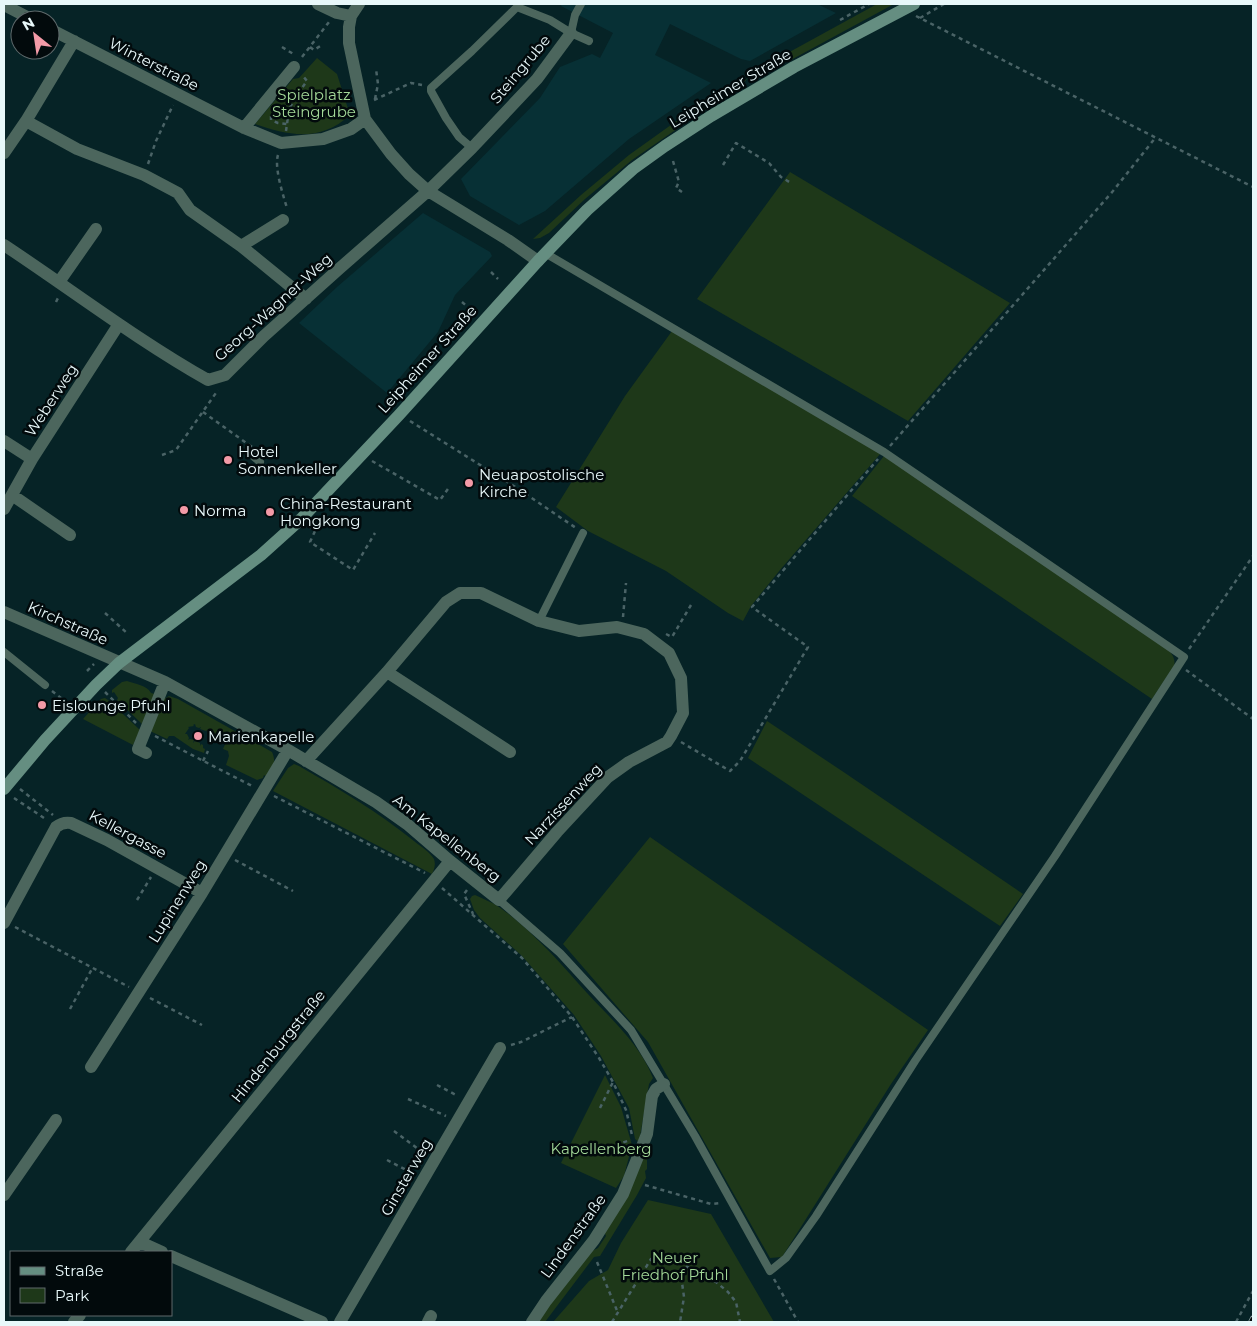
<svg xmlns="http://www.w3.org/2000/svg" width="1257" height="1326" viewBox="0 0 1257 1326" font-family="Montserrat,sans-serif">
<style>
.built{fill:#073035}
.green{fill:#1e3819}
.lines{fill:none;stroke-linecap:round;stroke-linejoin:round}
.path{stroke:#4a6366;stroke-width:2.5;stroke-dasharray:4 4;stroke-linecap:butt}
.lane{stroke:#4c665d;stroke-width:8}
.street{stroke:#4c665d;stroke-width:12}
.secondary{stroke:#658e81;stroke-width:12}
.rail-casing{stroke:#a2b6b8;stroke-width:5.5}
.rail{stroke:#020a0c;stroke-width:4;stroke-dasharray:11;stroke-linecap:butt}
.poi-dot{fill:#f39aa7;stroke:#020a0c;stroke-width:2}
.labels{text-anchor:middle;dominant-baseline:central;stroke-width:5;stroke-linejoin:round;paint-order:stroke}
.street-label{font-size:15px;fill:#e8f8fa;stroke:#020a0c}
.park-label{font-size:15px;fill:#a3d898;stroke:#020a0c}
.poi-label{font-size:15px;fill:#e8f8fa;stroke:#020a0c;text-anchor:start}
</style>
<rect width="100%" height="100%" fill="#062326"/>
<!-- built -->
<path class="built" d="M562 4H817L836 13 750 61 741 59 670 24 655 55 711 83 629 139 545 211 519 225 470 196 461 179 540 98 560 67 592 54 600 58 613 33 561 6Z
M423 213 490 252 492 256 455 295 438 332 387 393 299 323 337 287Z"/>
<!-- green -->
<path class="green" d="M877 4H894L789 61 770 67 768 66 784 55Z
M317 58 337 74 350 115C321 142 289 136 255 124L293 79 299 78Z
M748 78 737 90 700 113 632 160 585 199 549 233 540 238 533 239 581 195 629 155 696 107Z
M790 172 1010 303 908 421 697 299Z
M672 331 881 453 780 570 751 606 743 621 728 613 666 571 588 531 556 507 625 396Z
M884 456 1167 648C1172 654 1176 659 1174 666L1152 699 852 496Z
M127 681C135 684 147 685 151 693L155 694 142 724 117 700 118 698 114 692 112 693V690L122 682Z
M169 696 178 699 272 752C277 763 272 768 267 777L264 775 263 778 257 780 226 765 229 756 228 751 223 749 227 740 210 733H209L207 732V730L206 731 200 729 201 727 199 728 196 727 195 724 193 725 194 726 188 727 189 728 185 734H187L189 738 188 740 190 739 194 740 193 743 195 741 200 743V746L201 744 203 745V748L205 749 204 753 193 749 174 736H169L167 739 150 731 164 699Z
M105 698 108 700 140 730 133 745 83 719 101 699Z
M767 721 845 773 1023 894 1000 926 748 758Z
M294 764 299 766C339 789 378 812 414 841 420 846 430 852 434 859 436 865 434 870 432 874L273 791 288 768Z
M650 837 928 1030 891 1084 782 1257 770 1258 648 1042 563 944Z
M475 895C483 899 492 902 499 907 531 929 561 964 587 993 611 1019 640 1044 653 1078L649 1084 639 1142 635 1139 629 1108 601 1056 574 1015 522 956 480 918 474 910 470 899 472 896Z
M605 1075 621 1107 632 1145 624 1176 616 1188 561 1163Z
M644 1156 647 1158V1169L645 1171 646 1178 637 1195 600 1256 594 1257 545 1322H535L592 1251 598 1248 606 1236 604 1231Z
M648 1200 711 1214 774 1322H553L589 1281 608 1270 621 1243Z"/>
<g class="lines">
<!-- path -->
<path class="path" d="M916 16 1253 187
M920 18 944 4
M840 20 869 4
M282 47 295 55
M310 47 314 50 322 45
M302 57 329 22
M375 99 378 84 376 69
M374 100 411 83 422 85
M271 116V120L278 123 287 124
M286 131 289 110 294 99 307 81 303 76
M278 155C274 167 283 195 287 208
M673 161 679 182 676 188 682 192
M148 164 156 141 173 105
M723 165 736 143 769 163 781 177 791 183
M491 272 498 279
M56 302 59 296
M462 302 470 309
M203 412 252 447
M410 421 517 488 576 528
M890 446 1113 191 1156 137
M162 455 176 450 218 390
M372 461 440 500 450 486
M309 526 315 531 310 542 353 570 375 533
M105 613 128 634
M623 617 626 583
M666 634 672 637 691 605
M1189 649 1253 556
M1186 670 1253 719
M87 671 94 664
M52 691 61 698
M105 692 136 723
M155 736 252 786
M681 742 730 771 740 761 808 647 752 607 878 459
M203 761 208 751
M20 789 53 815
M274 796 425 873
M14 798 47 820
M235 860 293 891
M442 888 522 958 572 1017 599 1058 613 1082 626 1110 632 1135
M467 890 464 894 473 914
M137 900 151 877
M15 927 129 987
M150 998 202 1025
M70 1009 92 969
M511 1045 521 1042 572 1017
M437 1085 458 1096
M408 1099 446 1116
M600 1108 613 1082
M394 1131 425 1154
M608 1147 631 1140
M387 1160 414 1174
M645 1185 711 1204 720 1203
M679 1261 684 1297 680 1322
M597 1262 618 1313
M774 1279 798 1322
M612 1322 651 1259 664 1256 679 1261 696 1273 716 1282 728 1292 736 1302 740 1322
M1236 1322 1253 1291"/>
<!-- lane -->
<path class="lane" d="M571 33 575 15 581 4
M472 148 459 137 446 118 431 91V88L472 51 517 7 550 20 571 33 589 41
M254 457 260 462
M539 621 583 533
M4 652 45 685
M499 900 560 953 631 1030 695 1136 770 1271 786 1258 816 1216 915 1061 1055 856 1184 657 884 452 545 253"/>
<!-- street -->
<path class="street" d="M318 4 337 13 351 16
M359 4 351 16 349 27V43L365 119 391 154 409 174 428 191 508 240 538 261
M4 5 33 20
M50 29 244 128 281 143 323 139 351 129 365 119
M26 121 77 149 144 175 178 193 190 210 241 246 306 299
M244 128 294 67
M4 153 26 121 74 41
M4 245C72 290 137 340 208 380L225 375 264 336 340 268 428 191 472 148 537 79 571 33
M241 246 283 220
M59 282 96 229
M4 441 32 459
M12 495 70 535
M4 509 32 459 119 324
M4 612 165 682 288 750 376 802 407 824 450 861 499 900 557 832 608 777 629 762 667 742 671 736 683 713 681 678 669 653 644 634 617 627 579 631 539 621 481 593H460L446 602 387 672 306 761
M387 672 510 752
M146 753 138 749 165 682
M4 923 56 827C61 823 65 822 71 823L107 840 202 893
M91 1067 202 893 288 750
M4 1195 56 1120
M140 1242 162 1252
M131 1252 450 861
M171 1256 322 1322
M74 1322 80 1315
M340 1322 500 1048
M428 1322 431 1316
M532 1322 546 1301 594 1240 623 1194 647 1134 652 1096 656 1089 664 1084"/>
<!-- secondary -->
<path class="secondary" d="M4 789 45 740 96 685 119 663 261 555 301 519 399 415 538 261 587 210 633 169 665 146 711 116 794 67 914 4"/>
<defs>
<path id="rail" d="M1251 1322 1253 1318"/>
</defs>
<!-- rail casing -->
<use href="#rail" class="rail-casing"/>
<!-- rail -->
<use href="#rail" class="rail"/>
</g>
<!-- markers -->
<g class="poi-dot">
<circle cx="228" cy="460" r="5"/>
<circle cx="469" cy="483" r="5"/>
<circle cx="184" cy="510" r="5"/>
<circle cx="270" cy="512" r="5"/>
<circle cx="42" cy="705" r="5"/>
<circle cx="198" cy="736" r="5"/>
</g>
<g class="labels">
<!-- street labels -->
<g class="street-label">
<text transform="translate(154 64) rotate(27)">Winterstraße</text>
<text transform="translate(520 69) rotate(-50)">Steingrube</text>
<text transform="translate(730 88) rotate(-31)">Leipheimer Straße</text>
<text transform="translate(273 307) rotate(-42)">Georg-Wagner-Weg</text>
<text transform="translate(427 359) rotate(-48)">Leipheimer Straße</text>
<text transform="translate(51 400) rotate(-57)">Weberweg</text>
<text transform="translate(68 623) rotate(24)">Kirchstraße</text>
<text transform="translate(563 804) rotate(-47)">Narzissenweg</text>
<text transform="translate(128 834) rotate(28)">Kellergasse</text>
<text transform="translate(447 838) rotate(38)">Am Kapellenberg</text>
<text transform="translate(177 901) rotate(-58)">Lupinenweg</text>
<text transform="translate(278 1046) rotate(-51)">Hindenburgstraße</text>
<text transform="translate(406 1177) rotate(-60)">Ginsterweg</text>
<text transform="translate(573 1236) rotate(-54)">Lindenstraße</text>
</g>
<!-- park labels -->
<g class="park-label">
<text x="314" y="94">Spielplatz<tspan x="314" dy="17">Steingrube</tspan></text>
<text x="601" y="1148">Kapellenberg</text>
<text x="675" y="1257">Neuer<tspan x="675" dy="17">Friedhof Pfuhl</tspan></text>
</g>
<!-- poi labels -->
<g class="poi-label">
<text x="238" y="451">Hotel<tspan x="238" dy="17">Sonnenkeller</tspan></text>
<text x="479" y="474">Neuapostolische<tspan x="479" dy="17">Kirche</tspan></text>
<text x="280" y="503">China-Restaurant<tspan x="280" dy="17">Hongkong</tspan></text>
<text x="194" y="510">Norma</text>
<text x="52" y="705">Eislounge Pfuhl</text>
<text x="208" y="736">Marienkapelle</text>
</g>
</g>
<!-- border -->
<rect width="1257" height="1326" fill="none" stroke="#e8f8fa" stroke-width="10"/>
<!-- legend -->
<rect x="10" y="1251" width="162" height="65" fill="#020a0c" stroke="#5e696b"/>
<rect x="20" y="1267" width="25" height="8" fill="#658e81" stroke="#5e696b"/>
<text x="55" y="1276" font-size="15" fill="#e8f8fa">Straße</text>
<rect x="20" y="1288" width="25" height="15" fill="#1e3819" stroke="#5e696b"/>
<text x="55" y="1301" font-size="15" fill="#e8f8fa">Park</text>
<!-- north arrow -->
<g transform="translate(35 35) rotate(330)"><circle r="24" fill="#020a0c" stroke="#5e696b"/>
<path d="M0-4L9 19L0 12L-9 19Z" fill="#f39aa7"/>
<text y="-8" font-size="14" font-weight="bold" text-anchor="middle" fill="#e8f8fa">N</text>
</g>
</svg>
